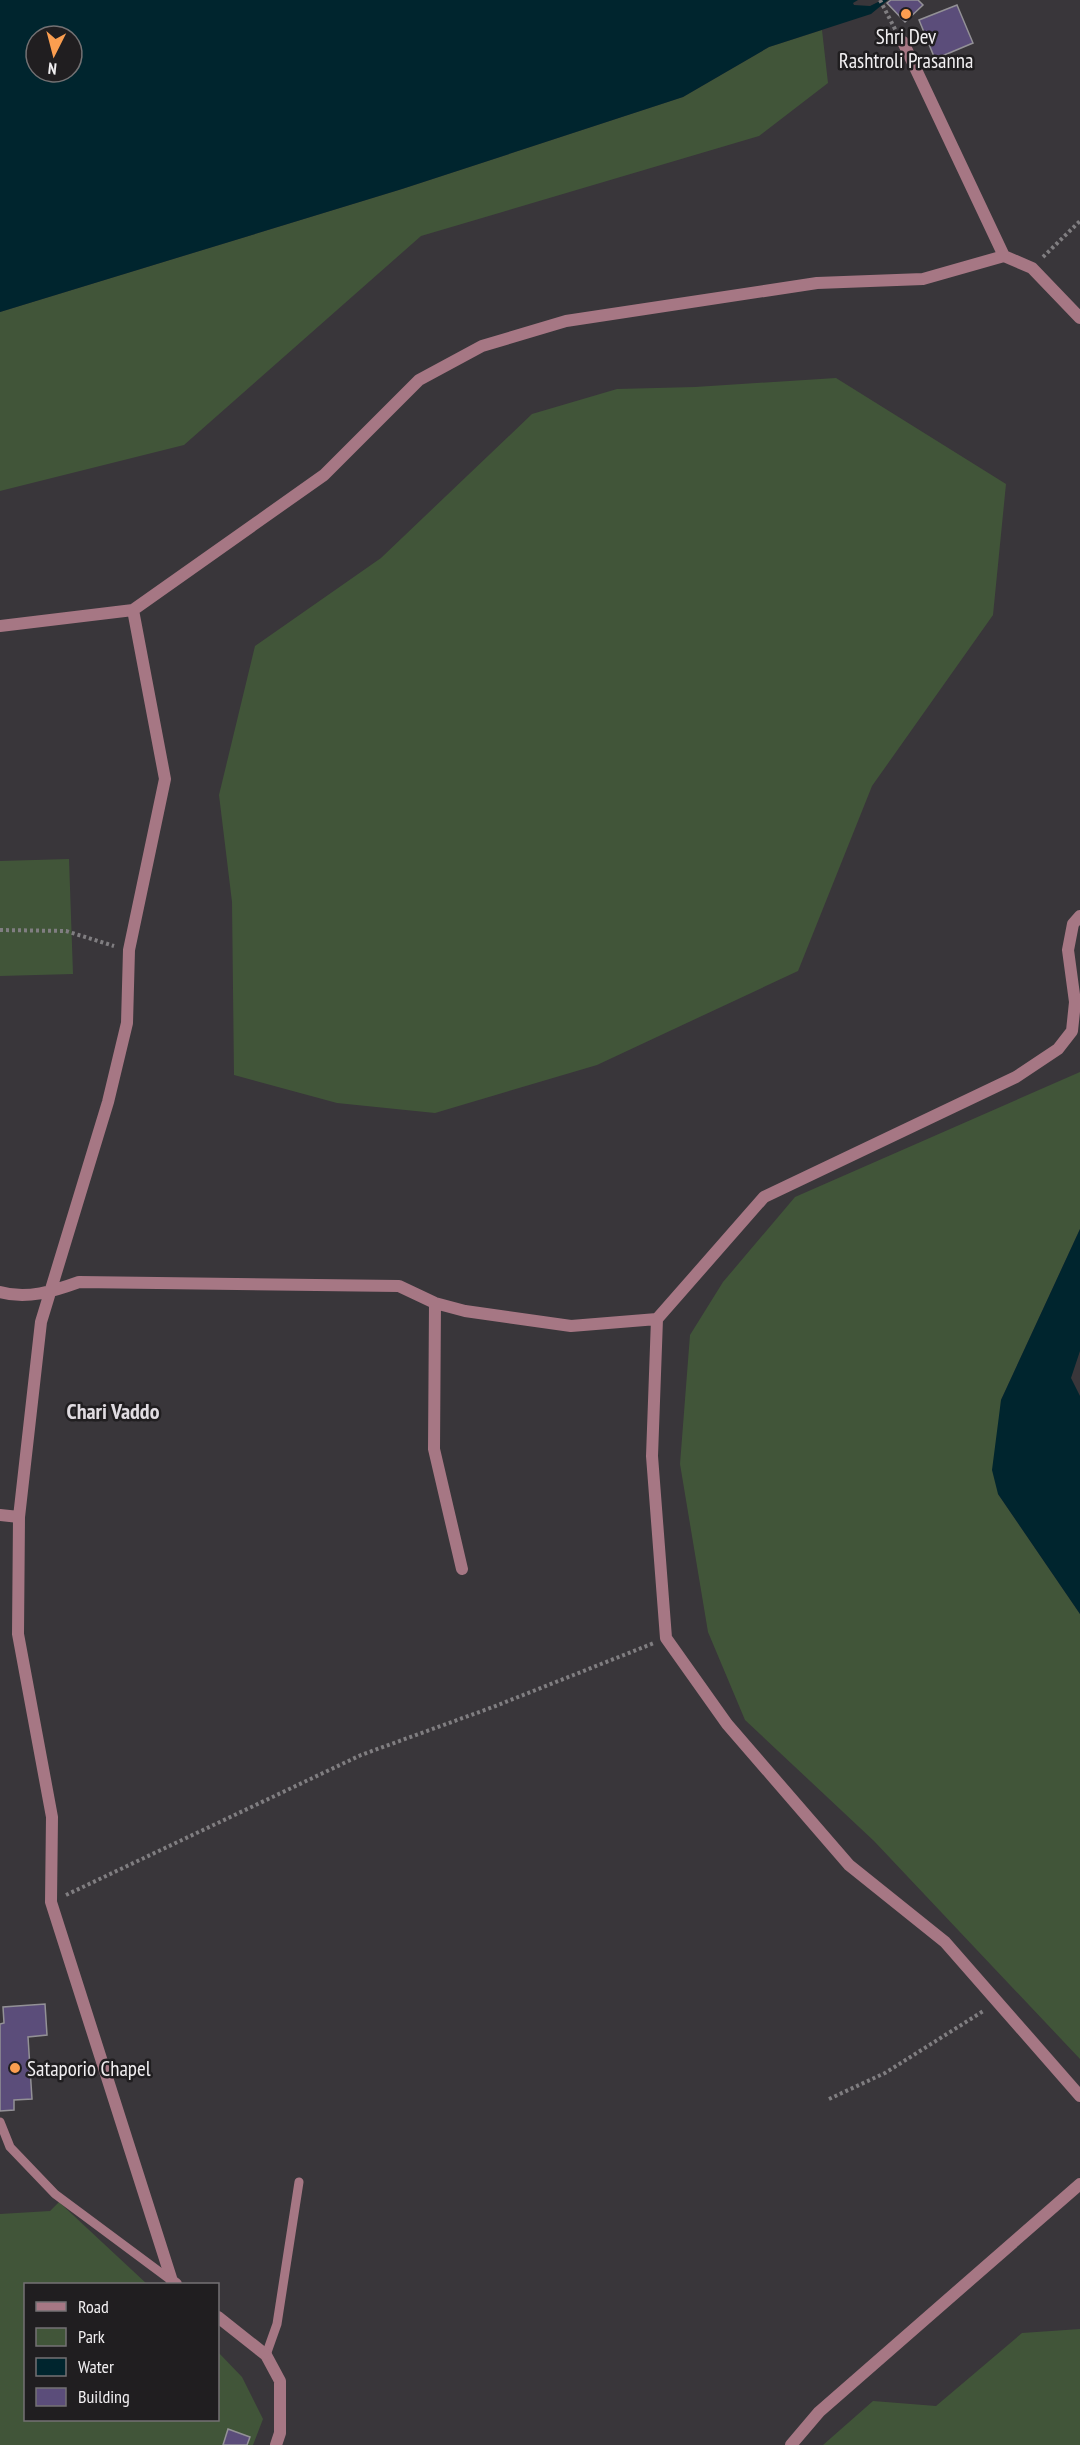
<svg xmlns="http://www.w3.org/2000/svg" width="1080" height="2445" viewBox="0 0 1080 2445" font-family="'PT Sans Narrow',sans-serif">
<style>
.green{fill:#415539}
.water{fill:#00252e;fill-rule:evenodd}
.building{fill:#5b4d7a;stroke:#939196;stroke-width:1.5}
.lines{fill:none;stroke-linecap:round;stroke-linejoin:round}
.path{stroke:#807e81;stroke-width:4;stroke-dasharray:3 3;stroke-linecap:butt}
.service{stroke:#a67784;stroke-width:9}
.minor{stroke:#a67784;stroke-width:12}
.poi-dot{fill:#fb9e50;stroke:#201e20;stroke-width:2}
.labels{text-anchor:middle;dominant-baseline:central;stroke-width:5;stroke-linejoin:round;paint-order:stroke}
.poi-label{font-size:21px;fill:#f1eff1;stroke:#201e20}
.neighbourhood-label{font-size:22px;font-weight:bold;fill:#e0dce1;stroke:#201e20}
</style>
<rect width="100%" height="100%" fill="#39363a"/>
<!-- green -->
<path class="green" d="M822 30 828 83 759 136 421 236 184 445 0 491V312L402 189 683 97 769 47Z
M836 378 1006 484 993 615 872 786 798 971 597 1065 435 1113 337 1103 234 1075 232 902 219 795 255 646 381 558 532 414 617 389 695 387Z
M69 859 73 974 0 976V861Z
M1080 1072V1229L1001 1400 998 1494 1080 1614V2059L874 1841 745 1720 708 1632 680 1464 690 1335 723 1282 795 1197Z
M59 2202 147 2284H26V2420H218V2352L242 2377 263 2419 253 2445H0V2214L50 2211Z
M1080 2329V2445H823L873 2401 936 2406 1022 2333Z"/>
<!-- water -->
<path class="water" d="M0 0H858L853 3 854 5 870 6 882 0H888L871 14 769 47 683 97 402 189 0 312ZM36 36H72V72H36Z
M1080 1229V1351L1071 1378 1080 1396V1614L998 1494 992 1470 1001 1400Z"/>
<!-- building -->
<path class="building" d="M891 0H918L923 5 905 22 887 3Z
M957 5 973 43 935 59 919 20Z
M45 2004 47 2035 28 2037 32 2099 14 2100V2110L0 2111V2024L4 2023 3 2007Z
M228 2429 250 2437 247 2445H223Z"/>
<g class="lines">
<!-- path -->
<path class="path" d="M880 0 896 31
M1043 257 1080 221
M0 930 66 931 114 946
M66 1895 361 1755 493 1707 654 1643
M829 2099 885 2073 985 2010"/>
<!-- service -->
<path class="service" d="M0 2122 10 2147 55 2194 172 2281
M266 2355 277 2324 299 2182"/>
<!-- minor -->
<path class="minor" d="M903 42 1004 256 1032 268 1080 318
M133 610 165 779 129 950 127 1023 108 1102 41 1322 19 1517 18 1634 52 1817 51 1902 172 2281 176 2284
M0 626 133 610 324 475 419 380 482 346 566 321 817 283 923 279 1004 256
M1080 916 1073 924 1068 950 1075 1002 1072 1031 1058 1049 1016 1077 764 1197 657 1319 652 1456 666 1638 727 1724 849 1865 945 1942 1080 2096
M0 1292C27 1300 54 1291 79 1282L399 1286 435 1303 465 1311 571 1326 657 1319
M435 1303 434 1449 462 1569
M0 1515 19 1517
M218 2317 266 2355 280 2381V2433L276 2445
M791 2445 819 2412 1080 2184"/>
</g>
<!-- markers -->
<g class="poi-dot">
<circle cx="906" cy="14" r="6"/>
<circle cx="15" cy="2068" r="6"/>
</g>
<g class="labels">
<!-- poi labels -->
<g class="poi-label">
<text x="906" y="36">Shri Dev<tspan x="906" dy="24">Rashtroli Prasanna</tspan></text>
<text x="27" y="2068" text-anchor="start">Sataporio Chapel</text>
</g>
<!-- neighbourhood labels -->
<g class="neighbourhood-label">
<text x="113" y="1411">Chari Vaddo</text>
</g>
</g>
<!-- legend -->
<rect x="24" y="2283" width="195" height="138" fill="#201e20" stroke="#747274" stroke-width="1.5"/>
<rect x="36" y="2302" width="30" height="9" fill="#a67784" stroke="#747274" stroke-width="1.5"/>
<text x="78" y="2313" font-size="18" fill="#f1eff1">Road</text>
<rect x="36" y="2328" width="30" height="18" fill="#415539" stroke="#747274" stroke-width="1.5"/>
<text x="78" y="2343" font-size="18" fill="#f1eff1">Park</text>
<rect x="36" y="2358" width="30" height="18" fill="#00252e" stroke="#747274" stroke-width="1.5"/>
<text x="78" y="2373" font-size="18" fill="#f1eff1">Water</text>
<rect x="36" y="2388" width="30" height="18" fill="#5b4d7a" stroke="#747274" stroke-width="1.5"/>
<text x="78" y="2403" font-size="18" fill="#f1eff1">Building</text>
<!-- north arrow -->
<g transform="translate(54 54) rotate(186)"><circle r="28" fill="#201e20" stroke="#747274" stroke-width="1.5"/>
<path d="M0-4.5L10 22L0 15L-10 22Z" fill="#fb9e50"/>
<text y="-9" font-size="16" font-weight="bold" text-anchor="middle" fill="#f1eff1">N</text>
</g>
</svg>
